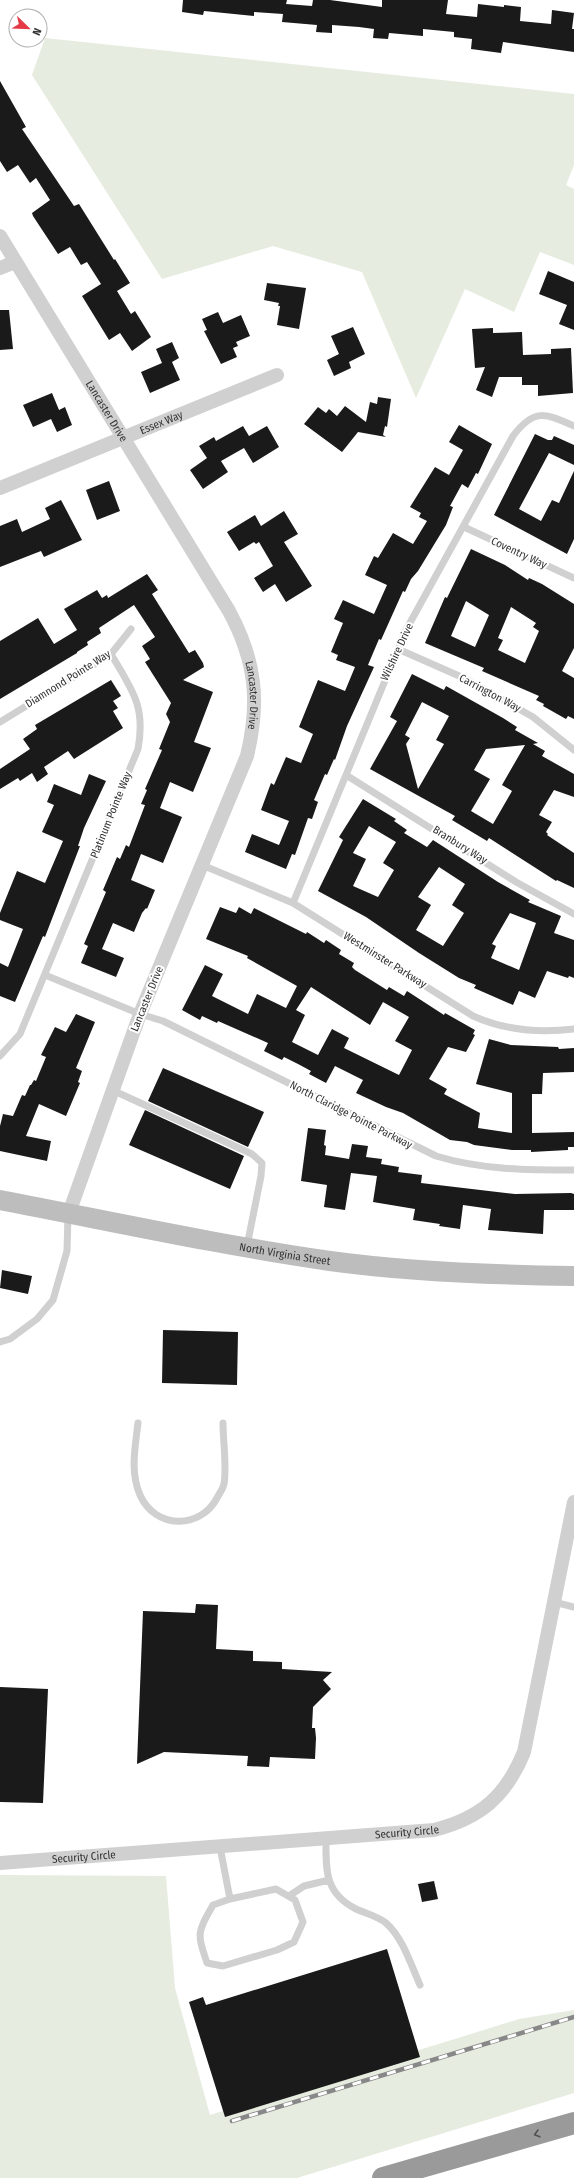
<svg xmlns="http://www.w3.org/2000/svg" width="574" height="2178" viewBox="0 0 574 2178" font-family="'Fira Sans Condensed',sans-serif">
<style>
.green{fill:#e6ecdf}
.building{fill:#1a1a1a;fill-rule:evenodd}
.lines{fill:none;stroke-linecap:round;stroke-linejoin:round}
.service{stroke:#d0d0d0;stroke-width:7}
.minor{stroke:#d0d0d0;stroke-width:14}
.secondary{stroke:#bdbdbd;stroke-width:20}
.motorway{stroke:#9a9a9a;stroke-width:22}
.rail-casing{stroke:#888;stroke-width:4.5}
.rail{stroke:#fff;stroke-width:3;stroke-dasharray:9;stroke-linecap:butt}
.oneway{stroke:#525252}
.labels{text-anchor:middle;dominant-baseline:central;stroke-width:4;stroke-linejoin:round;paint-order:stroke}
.street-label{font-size:11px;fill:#333;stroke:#fff}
</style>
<rect width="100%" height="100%" fill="#fff"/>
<!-- green -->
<path class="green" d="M45 38 574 94V165L566 185 574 189V265L540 252 514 312 465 289 416 398 362 272 273 246 162 279 32 75Z
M0 1875 166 1876 175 1988 210 2115 519 2019 574 2010V2093L297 2178H0Z"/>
<!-- building -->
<path class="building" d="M183 0H287L286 4 312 6 313 0H330L382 7V0H448L446 14 477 17 478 4 504 7V5L521 7 520 21 551 24 552 10 574 13 572 29H574V52L503 42 501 53 471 49 472 39 454 37V32L423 29V36L389 33 388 39 373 38 374 29 359 27 332 25V33L316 32 317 25 282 22 283 14 254 12V16L204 11 203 15 182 12Z
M0 81 26 127 22 129 74 206 79 204 114 260 115 259 130 283 117 291 131 314 135 311 151 337 132 351 120 333 109 340 82 296 101 284 87 262 81 265 70 247 58 254 33 216 32 213 50 200 36 178 30 183 18 165 7 172 0 161Z
M548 271 574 282V330L559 324 567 305 539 294Z
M267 283 306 288 299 329 277 325 280 306H278L279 303 264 300Z
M0 310H9L13 349 0 350Z
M218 312 223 323 241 315 250 336 236 342 238 346 233 348 237 357 221 364 204 331 207 330 202 319Z
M353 327 365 354 349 362 351 368 334 376 327 360 339 354 331 336Z
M493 328V333L522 332 523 355 551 354V349L571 348 573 393 538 396V385H522V377H499L492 397 476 390 485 367 475 368 472 329Z
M172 342 179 358 172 362 180 380 150 393 141 372 162 363 156 349Z
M52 393 59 410 65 407 72 425 57 432 51 419 33 427 23 405Z
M378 397 391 399 387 427 385 426 383 435 386 437 358 432 342 452 304 424 318 407 326 413 329 409 337 416 345 406 366 422 370 402 377 404Z
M459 425 492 444 478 474 476 473 468 488 462 484 450 506 453 507 446 525 418 571 411 579 405 592 403 591 381 640 379 639 368 665 374 667 347 726 335 760 334 759 327 775 325 774 314 800 318 802 312 819 308 818 295 855 292 854 286 869 245 852 252 834 279 845 289 821 261 810 271 783 274 785 286 757 301 763 313 734 299 727 318 680 345 691 355 667 336 660 338 655 331 652 343 623 334 619 343 600 374 614 387 585 365 575 374 556 378 558 393 533 413 544 427 521 419 517 421 513 410 507 435 467 449 475 463 450 449 442Z
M243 426 249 436 267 426 279 447 253 463 244 448 221 461 228 472 203 489 190 470 207 458 199 446 214 437 216 441Z
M535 434 548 440H552L554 436 574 445V465L549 453 519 509 541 521 552 500 559 503 574 471V539L567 554 494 515Z
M109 481 120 511 97 520 86 490Z
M61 500 82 540 44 557 41 551 0 567V526L17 519 22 532 50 519 45 508Z
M284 511 298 534 284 542 312 586 286 602 275 584 263 592 254 578 273 566 259 542 256 544 254 542 239 551 227 532 255 515 261 526Z
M471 549 505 565 528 580 529 578 542 584 574 604V648L562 671 574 678V719L568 716 566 719 543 706 544 704 536 700 539 696 482 671 484 668 425 643 445 597 447 598ZM466 601 489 615 475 647 451 636ZM511 607 536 623 533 627 539 631 525 663 498 650 503 640 498 638Z
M147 574 158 590 152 594 189 653 195 650 203 663 204 667 183 680 213 692 194 742 211 748 193 792 170 782 160 808 182 817 163 863 141 854 131 880 155 890 147 909 146 908 142 913 134 932 113 923 102 949 124 958 116 977 81 963 88 946 84 944 106 892 103 890 117 857 120 859 126 845 129 847 145 805 141 804 147 790 145 789 162 750 159 749 170 722 166 714 171 703 145 662 150 659 142 646 155 637 134 605 99 628 101 633 87 642 88 645 77 652V653L0 699V641L38 618 54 644 77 630 64 609 97 590 102 598 107 595 108 598Z
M412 674 444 690 446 686 503 718 517 727 515 730 538 743 533 744 545 751 542 756 574 774V797L554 790 539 815 552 822 546 832 548 834 547 835 574 853V888L557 880 556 881 489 838 487 841 452 820 455 816 370 769 397 721 390 717ZM422 702 449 716 436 740 444 744 418 789 406 744 410 738 405 735ZM525 745 502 785 512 791 493 824 471 811 490 779 474 770 486 749Z
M111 680 121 696 113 701 118 708 113 711 123 728 74 759 68 751 44 767 48 774 37 782 32 773 20 781 18 778 0 789V769L30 749 23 739 37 729 35 725Z
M89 774 106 781 84 828 78 846H80L45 937 43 936 15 1002 0 996V963L8 967 23 929 0 920V913L17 871 45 883 63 841 42 832 54 805 47 802 54 784 81 795Z
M363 799 396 819 394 821 407 830 404 833 427 847 433 840 498 882 530 900 528 902 561 916 554 933 574 940V978L569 976 568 978 547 971 535 998 519 991 513 1005 474 988 476 985 459 978 419 953 366 917 318 891 343 840 339 837ZM369 826 396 842 383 863 394 870 378 897 353 886 366 859 353 853ZM439 867 465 884 452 905 464 913 443 946 416 930 431 905 418 897ZM510 913 536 923 519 970 491 958 496 946 492 944Z
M220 907 236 913 239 907 251 914 254 908 306 934 307 932 324 943 326 940 341 950 339 954 354 963 352 967 355 970 387 990 389 987 404 996 407 991 444 1015 445 1013 475 1030 473 1034 475 1035 466 1052 448 1047 429 1079 447 1089 444 1094 480 1113 478 1128 512 1133V1093L476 1084 489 1039 511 1045 558 1047 559 1049 574 1048V1072L543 1073 542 1094H532V1133L574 1132V1147H568V1150L531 1152V1150H512L474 1145 467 1142 450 1140 403 1113 386 1107 356 1093 363 1080 335 1066 326 1083 309 1074 311 1071 298 1064 284 1057 282 1060 264 1051 268 1043 218 1021 217 1023 202 1016 200 1020 182 1010 205 965 223 974 212 996 248 1014 257 994 286 1008 297 986 247 958 248 956 206 939ZM311 987 370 1025 383 1002 409 1017 395 1041 412 1050 399 1075 344 1048 349 1038 332 1029 318 1055 292 1042 305 1015 296 1010Z
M76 1014 95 1022 76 1068 82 1071 78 1082 80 1083 66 1116 39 1104 26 1136 51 1141 47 1161 0 1151V1126L3 1114 13 1116 22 1095 25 1096 30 1085H31L34 1080 36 1081 46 1057 41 1055 55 1027 66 1032Z
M163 1068 264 1112 248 1147 148 1101Z
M145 1110 244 1156 230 1189 129 1145Z
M308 1128 326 1130 324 1145 326 1146 325 1155 349 1159 352 1144 368 1146 366 1157 382 1159 381 1164 399 1167 398 1172 422 1175 421 1183 515 1194 571 1193 574 1194V1210H544L543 1234 488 1230 491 1209 463 1205 460 1229 439 1226 440 1224 413 1220 415 1209 373 1202 377 1176 351 1173 345 1210 324 1207 327 1185 301 1181Z
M2 1270 32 1276 28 1294 0 1288Z
M163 1330 238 1332 237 1385 162 1383Z
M196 1604 218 1605 216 1649 253 1651V1661L282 1662V1669L332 1672 323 1680 331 1689 313 1707 312 1728H315L316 1738 315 1759 270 1757 269 1767 247 1766 248 1756 164 1752 137 1764 143 1611 195 1613Z
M0 1687 48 1689 43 1803 0 1802Z
M434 1881 438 1899 422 1902 418 1884Z
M387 1949 420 2057 225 2117 189 2002 203 1997 206 2005Z"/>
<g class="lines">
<!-- service -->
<path class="service" d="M464 527 574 578
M398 649 466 679 533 717 574 750
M0 722 111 654 131 629
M346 775 516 882 574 914
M202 865 293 903 473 1016C504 1030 540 1033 574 1029
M293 903 406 630 513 436C534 408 545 413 574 426
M45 975 140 1014 163 1021 436 1156C482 1170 527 1170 574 1170
M0 1056 20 1034 138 749C146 706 132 690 111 654
M112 1090 252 1154 262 1163 261 1176 247 1246
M0 1342 10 1339 37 1319 53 1300 67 1251 68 1215
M138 1423C135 1448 130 1472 140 1495 155 1529 200 1530 217 1498 219 1494 223 1489 224 1484 227 1466 223 1442 223 1423
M554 1602 574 1607
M326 1839C326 1869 324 1893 356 1909 365 1913 379 1917 386 1923 403 1938 411 1965 420 1985
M220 1847 230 1899 276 1889 295 1900 303 1922 294 1942 277 1950 223 1966 207 1963C197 1933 197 1933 213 1905L230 1899
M289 1896 304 1886 329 1880"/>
<!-- minor -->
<g class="minor">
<path id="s1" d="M0 236 229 611C256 661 260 702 247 756L140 1014 69 1213"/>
<path d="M0 268 15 262"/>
<path id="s2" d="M0 488 277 375"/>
<path id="s3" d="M0 1863 434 1830C481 1818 506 1796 524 1752L574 1502"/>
</g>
<!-- secondary -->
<path class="secondary" id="s4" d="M0 1200C110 1221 219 1245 330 1261 410 1272 493 1275 574 1276"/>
<!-- motorway -->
<path class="motorway" d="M383 2178 574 2123"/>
<defs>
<path id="rail" d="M232 2121 574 2017"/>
</defs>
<!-- rail casing -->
<use href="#rail" class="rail-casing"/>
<!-- rail -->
<use href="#rail" class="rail"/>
</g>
<!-- one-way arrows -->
<defs><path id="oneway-chevron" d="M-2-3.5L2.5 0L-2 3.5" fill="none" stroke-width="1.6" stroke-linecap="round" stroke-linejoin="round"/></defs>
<use class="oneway" href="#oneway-chevron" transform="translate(537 2134) rotate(164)"/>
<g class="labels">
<!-- street labels -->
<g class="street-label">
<text stroke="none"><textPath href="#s1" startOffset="205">Lancaster Drive</textPath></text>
<text stroke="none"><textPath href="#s2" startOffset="174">Essex Way</textPath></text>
<text transform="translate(519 553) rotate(25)">Coventry Way</text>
<text transform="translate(397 652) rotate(-65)">Wilshire Drive</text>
<text transform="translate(68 679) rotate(-32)">Diamnond Pointe Way</text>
<text transform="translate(490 693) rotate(28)">Carrington Way</text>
<text stroke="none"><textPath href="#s1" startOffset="528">Lancaster Drive</textPath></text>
<text transform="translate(111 815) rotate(-68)">Platinum Pointe Way</text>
<text transform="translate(460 845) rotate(32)">Branbury Way</text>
<text transform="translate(385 960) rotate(32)">Westminster Parkway</text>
<text transform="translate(147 999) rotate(-68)">Lancaster Drive</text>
<text transform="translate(351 1115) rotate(27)">North Claridge Pointe Parkway</text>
<text stroke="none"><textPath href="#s4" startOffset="290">North Virginia Street</textPath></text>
<text stroke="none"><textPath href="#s3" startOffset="408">Security Circle</textPath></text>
<text stroke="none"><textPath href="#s3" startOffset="84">Security Circle</textPath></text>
</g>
</g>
<!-- north arrow -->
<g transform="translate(28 28) rotate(113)"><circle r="19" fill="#ffffff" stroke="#adadad"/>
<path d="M0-3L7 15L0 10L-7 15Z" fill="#e63946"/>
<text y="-6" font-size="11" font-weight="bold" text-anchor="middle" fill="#333333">N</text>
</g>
</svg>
